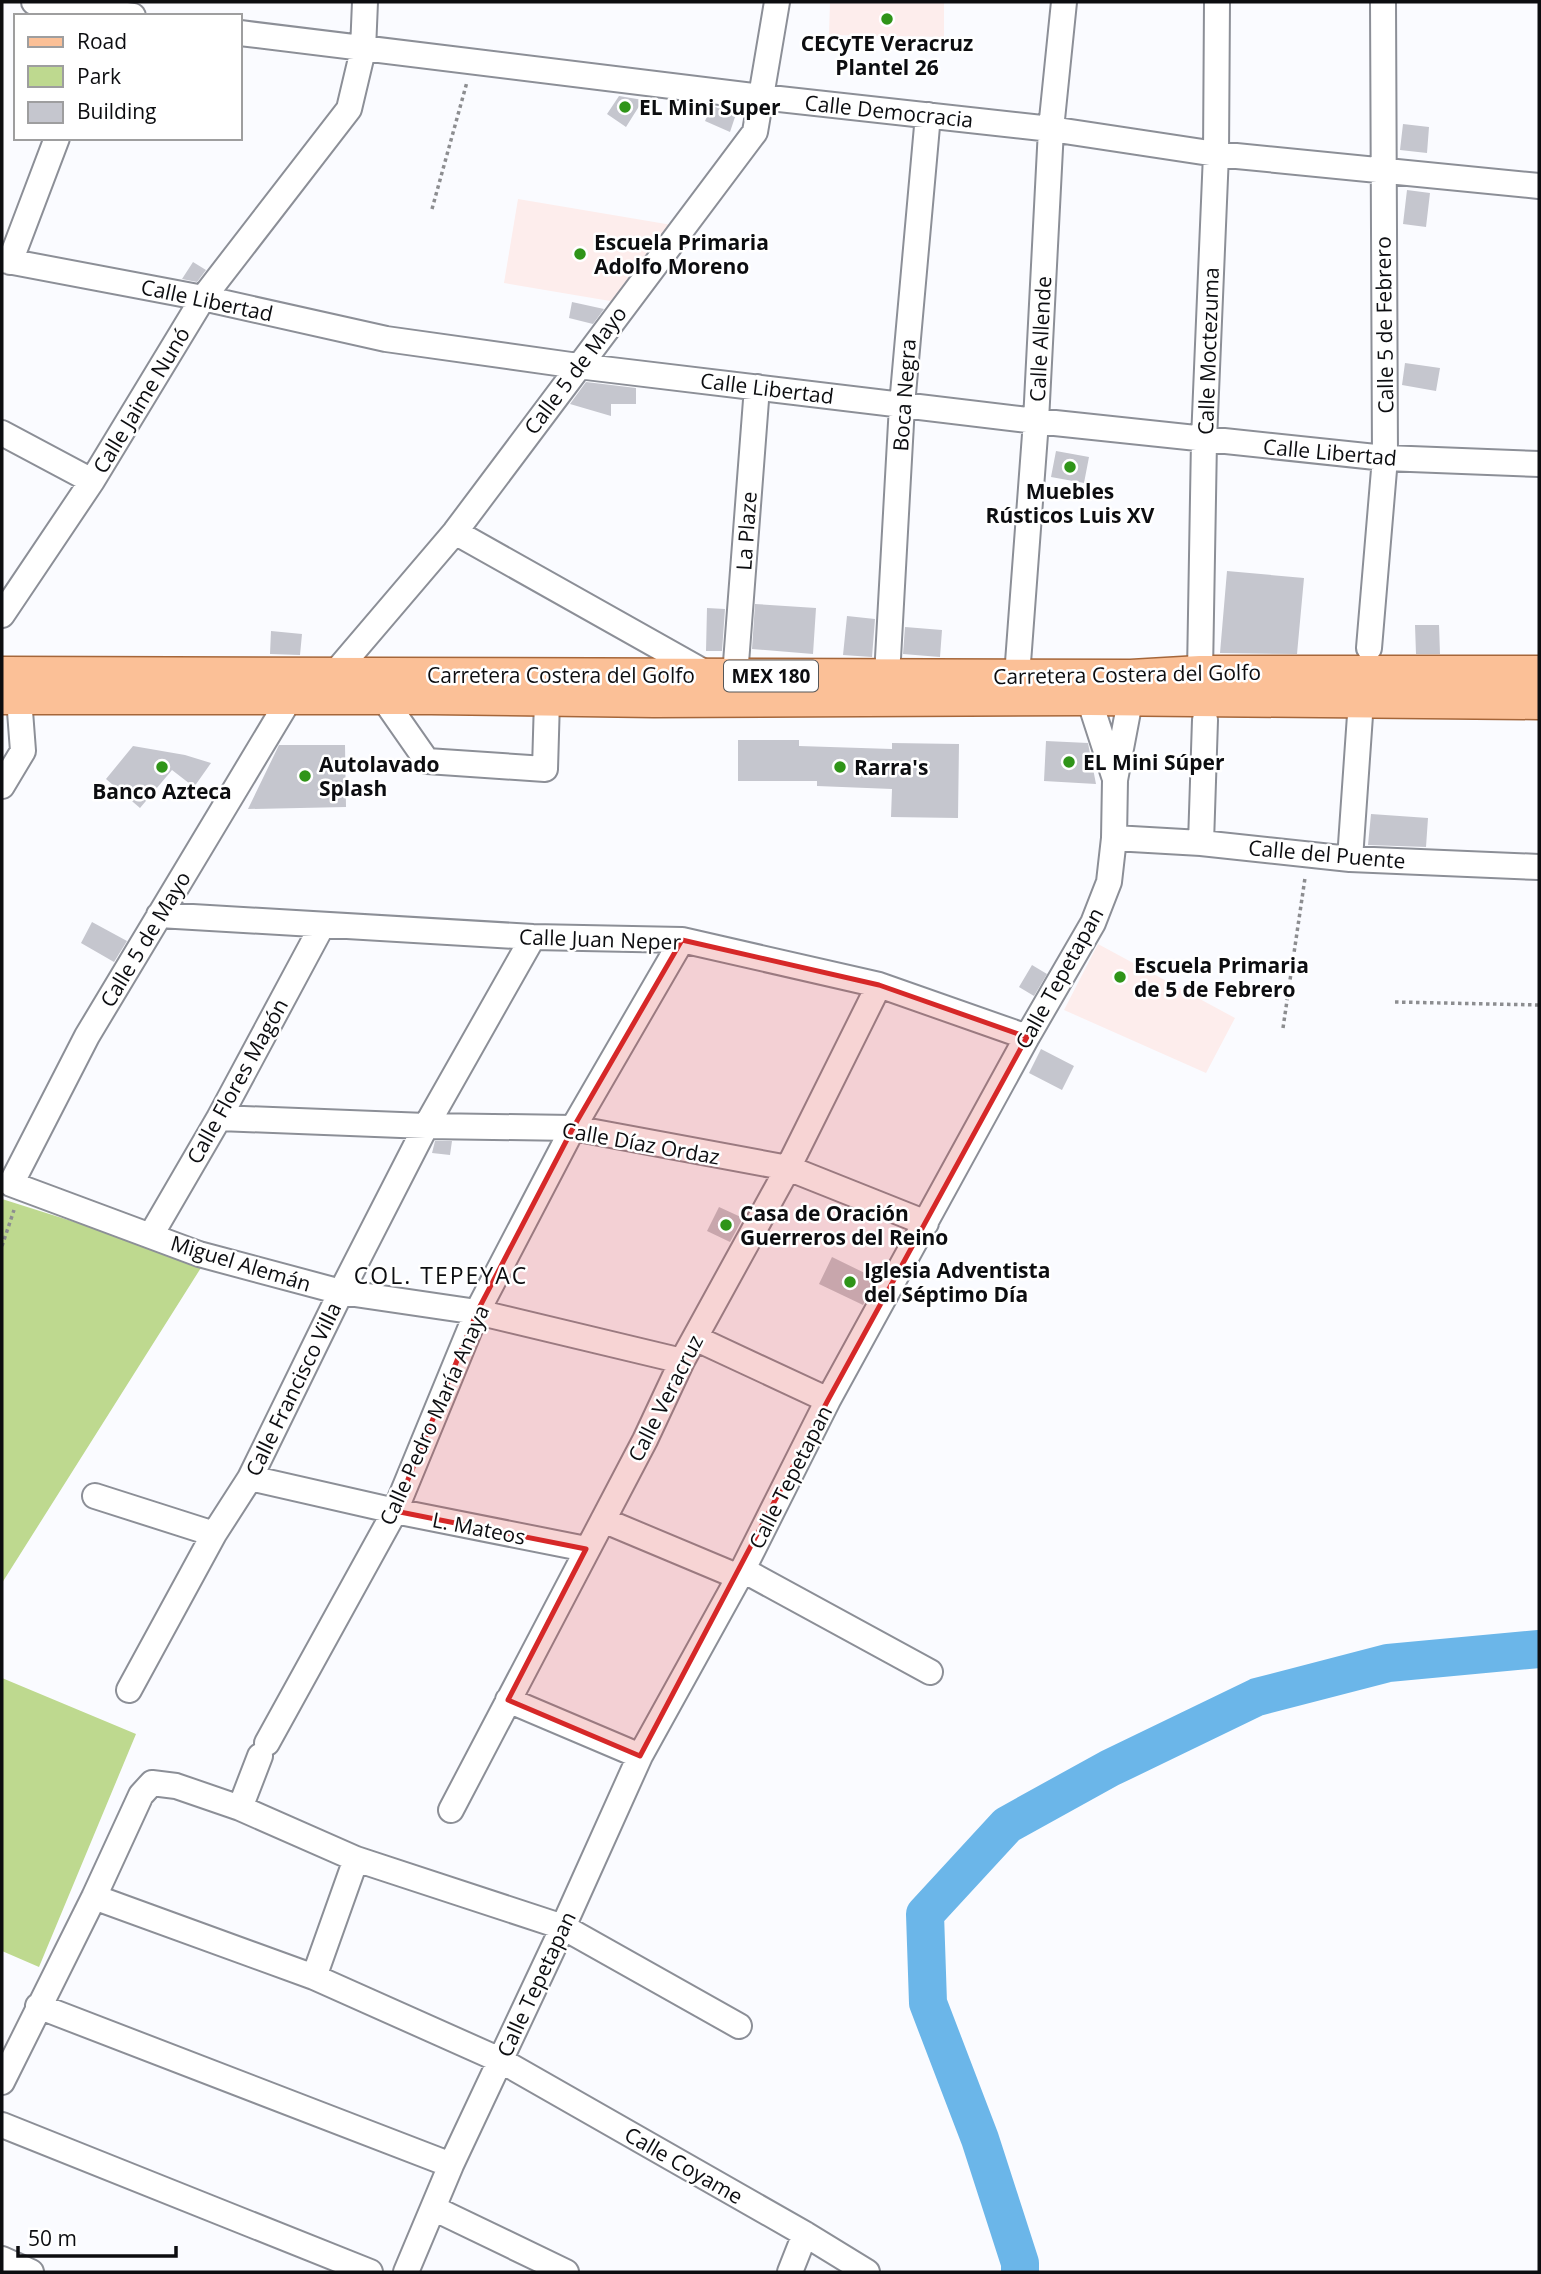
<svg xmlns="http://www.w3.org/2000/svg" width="1541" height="2274" viewBox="0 0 1541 2274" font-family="'Open Sans',sans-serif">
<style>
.education{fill:#fdedec}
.green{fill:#bed98f}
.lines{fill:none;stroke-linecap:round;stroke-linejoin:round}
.river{stroke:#6bb6e9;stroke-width:38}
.building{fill:#c5c6ce}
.minor-casing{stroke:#8c8f97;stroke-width:28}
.major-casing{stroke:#a5663a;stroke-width:35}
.path{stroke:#8c8d90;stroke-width:3.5;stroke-dasharray:3.5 3.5;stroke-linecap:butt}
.minor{stroke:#fff;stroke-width:24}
.major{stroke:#fbc097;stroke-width:32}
.marked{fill:#d62828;fill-opacity:0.2;stroke:#d62828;stroke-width:5;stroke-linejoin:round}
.poi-dot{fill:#2f9418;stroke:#fff;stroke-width:2.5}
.labels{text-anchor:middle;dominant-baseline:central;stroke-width:5;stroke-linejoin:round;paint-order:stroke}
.shield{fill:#fff;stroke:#555658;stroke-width:2}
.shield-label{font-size:19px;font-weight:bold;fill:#0c0d10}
.poi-label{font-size:21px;font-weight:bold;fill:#0c0d10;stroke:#fff;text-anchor:start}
.street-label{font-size:21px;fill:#0c0d10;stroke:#fff}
.neighbourhood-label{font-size:23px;letter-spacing:2px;fill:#0c0d10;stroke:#fff}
</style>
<rect width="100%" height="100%" fill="#fafbff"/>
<!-- education -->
<path class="education" d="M830 2H944V37L829 35Z
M518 199 672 225 616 302 504 283Z
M1098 944 1235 1018 1206 1073 1064 1010Z"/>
<!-- green -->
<path class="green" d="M2 1199 204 1263 2 1583Z
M2 1678 136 1734 39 1967 2 1951Z"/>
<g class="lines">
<!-- river -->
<path class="river" d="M1020 2272V2263L980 2139 928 2003 925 1914 1007 1825 1110 1768 1257 1697 1388 1663 1539 1649"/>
</g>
<!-- building -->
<path class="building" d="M619 96 643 100 626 127 607 114Z
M712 106 736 114 730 132 705 121Z
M1403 124 1429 127 1427 153 1400 150Z
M1407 190 1430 193 1426 227 1403 224Z
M193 262 206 270 197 282 182 279Z
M572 302 604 309 593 324 569 318Z
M1405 363 1440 368 1436 391 1402 385Z
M586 382 636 388V404H611V416L570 404Z
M1056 451 1089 457 1084 483 1051 477Z
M1227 571 1304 578 1297 654 1220 653Z
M755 604 816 608 813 654 752 649Z
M707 608 725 609 722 651H706Z
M847 616 875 619 872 657 843 655Z
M1415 625H1439L1440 654H1416Z
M905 627 942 630 940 657 903 654Z
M271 631 302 634 300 655 270 654Z
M738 740H799V746L892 749V743L959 744 958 818 891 817 892 789 817 786V781H738Z
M1046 741 1088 743 1096 784 1044 781Z
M279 745H345L346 807 248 809Z
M133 746 185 755 211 763 194 787 172 770 140 808 106 779Z
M1371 814 1428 818 1426 847 1368 845Z
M92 922 127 941 114 962 81 943Z
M1032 965 1047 974 1034 996 1019 987Z
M1041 1049 1074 1066 1062 1090 1029 1073Z
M435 1141H452L450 1155 432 1153Z
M719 1207 743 1218 730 1242 707 1231Z
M832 1257 877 1279 863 1305 819 1284Z"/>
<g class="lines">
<defs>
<path id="minor" d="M34 2 133 16
M240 33 761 97 1051 129 1216 154 1539 186
M2 260 203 298 386 339 578 366 1036 421 1385 458 1539 464
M10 262 57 138
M2 433 92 481
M455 532 711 676
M2 615 92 481 203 298 349 109 363 50 365 2
M1369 648 1385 458 1383 2
M334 674 455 532 755 132 777 2
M735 676 757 387
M887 676 902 405 928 115
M1017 676 1036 421 1051 129 1064 2
M1089 684V699L1114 776
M381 686 383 698 427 761 545 769 547 700 550 682
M1197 689 1200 672 1204 440 1216 154 1217 2
M290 698 87 1036 11 1184 199 1254 341 1292 477 1312 682 1361
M2 786 23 751 19 698
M1114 838 1201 843 1350 859 1539 867
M1201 843 1205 720
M1350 859 1361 701
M159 915 533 937 682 940 879 985 1027 1037
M219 1118 426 1126 573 1128 788 1168 926 1223
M151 1235 219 1118 322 926
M695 1338 828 1400
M250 1478 395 1511 586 1549
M95 1496 214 1534
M603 1520 739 1577
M743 1570 930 1672
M129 1690 214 1534 250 1478 341 1292 426 1126 533 937
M508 1700 640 1756
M267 1743 395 1511 477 1312 573 1128 682 940
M240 1808 260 1756
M451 1810 645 1440 682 1361 788 1168 879 985
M94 1897 314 1977 500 2060 805 2234 867 2272
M314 1977 356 1859
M38 2006 451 2165
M2 2082 94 1897 141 1795 152 1783 176 1786 240 1808 356 1859 563 1927 739 2026
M2 2125 370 2272
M433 2208 566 2272
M2 2259 31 2272
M406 2272 451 2165 563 1927 640 1756 739 1577 828 1400 1027 1037 1093 923 1109 882 1114 838 1115 780 1130 701 1131 683
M790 2272 805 2234"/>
<path id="major" d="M2 673 1131 676 1200 672H1539
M2 698H431L654 701 1089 699 1539 703"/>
</defs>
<!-- minor casing -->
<use href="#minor" class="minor-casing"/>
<!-- major casing -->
<use href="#major" class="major-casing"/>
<!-- path -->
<path class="path" d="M432 209 467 82
M1395 1002 1539 1005
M1283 1028 1305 878
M2 1246 14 1210"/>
<!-- minor -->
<use href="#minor" class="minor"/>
<!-- major -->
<use href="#major" class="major"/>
</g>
<!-- marked area -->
<path class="marked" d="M682 940 879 985 1027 1037 828 1400 640 1756 508 1700 586 1549 395 1511 477 1312 573 1128Z"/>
<!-- markers -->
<g class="poi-dot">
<circle cx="887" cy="19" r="7"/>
<circle cx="625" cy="107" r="7"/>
<circle cx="580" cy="254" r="7"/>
<circle cx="1070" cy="467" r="7"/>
<circle cx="1069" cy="762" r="7"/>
<circle cx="162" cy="767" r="7"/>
<circle cx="840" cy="767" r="7"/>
<circle cx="305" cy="776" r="7"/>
<circle cx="1120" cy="977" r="7"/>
<circle cx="726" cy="1225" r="7"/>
<circle cx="850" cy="1282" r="7"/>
</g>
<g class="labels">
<!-- shield labels -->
<rect class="shield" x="724" y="660.5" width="94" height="31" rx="5"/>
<g class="shield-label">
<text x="771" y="676">MEX 180</text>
</g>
<!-- poi labels -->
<g class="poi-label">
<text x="887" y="43" text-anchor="middle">CECyTE Veracruz<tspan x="887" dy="24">Plantel 26</tspan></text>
<text x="639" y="107">EL Mini Super</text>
<text x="594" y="242">Escuela Primaria<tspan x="594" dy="24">Adolfo Moreno</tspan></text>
<text x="1070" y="491" text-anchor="middle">Muebles<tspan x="1070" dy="24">Rústicos Luis XV</tspan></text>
<text x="1083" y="762">EL Mini Súper</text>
<text x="319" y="764">Autolavado<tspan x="319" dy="24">Splash</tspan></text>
<text x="854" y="767">Rarra's</text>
<text x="162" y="791" text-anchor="middle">Banco Azteca</text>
<text x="1134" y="965">Escuela Primaria<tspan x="1134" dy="24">de 5 de Febrero</tspan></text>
<text x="740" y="1213">Casa de Oración<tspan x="740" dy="24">Guerreros del Reino</tspan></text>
<text x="864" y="1270">Iglesia Adventista<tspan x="864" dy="24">del Séptimo Día</tspan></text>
</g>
<!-- street labels -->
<g class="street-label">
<text transform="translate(889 111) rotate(6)">Calle Democracia</text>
<text transform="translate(207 300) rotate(12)">Calle Libertad</text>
<text transform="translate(1384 325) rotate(-91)">Calle 5 de Febrero</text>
<text transform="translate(1040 339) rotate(-87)">Calle Allende</text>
<text transform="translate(1208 351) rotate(-88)">Calle Moctezuma</text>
<text transform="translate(575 370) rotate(-53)">Calle 5 de Mayo</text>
<text transform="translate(767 388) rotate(7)">Calle Libertad</text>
<text transform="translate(904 395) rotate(-86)">Boca Negra</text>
<text transform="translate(141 400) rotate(-59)">Calle Jaime Nunó</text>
<text transform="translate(1330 452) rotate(5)">Calle Libertad</text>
<text transform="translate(746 531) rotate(-86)">La Plaze</text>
<text transform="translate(1127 674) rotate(-1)">Carretera Costera del Golfo</text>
<text x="561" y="675">Carretera Costera del Golfo</text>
<text transform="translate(1327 854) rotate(5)">Calle del Puente</text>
<text transform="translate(145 939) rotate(-59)">Calle 5 de Mayo</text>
<text transform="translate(600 939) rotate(2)">Calle Juan Neper</text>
<text transform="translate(1059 978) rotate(-61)">Calle Tepetapan</text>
<text transform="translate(237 1081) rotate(-61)">Calle Flores Magón</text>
<text transform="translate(641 1143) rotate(10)">Calle Díaz Ordaz</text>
<text transform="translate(241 1263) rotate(17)">Miguel Alemán</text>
<text transform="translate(293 1389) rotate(-64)">Calle Francisco Villa</text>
<text transform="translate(665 1398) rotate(-63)">Calle Veracruz</text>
<text transform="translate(434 1415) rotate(-66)">Calle Pedro María Anaya</text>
<text transform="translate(790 1477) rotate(-63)">Calle Tepetapan</text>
<text transform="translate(479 1528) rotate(11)">L. Mateos</text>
<text transform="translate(536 1984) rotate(-65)">Calle Tepetapan</text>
<text transform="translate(684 2165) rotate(30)">Calle Coyame</text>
</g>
<!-- neighbourhood labels -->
<g class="neighbourhood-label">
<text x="441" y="1275">COL. TEPEYAC</text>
</g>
</g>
<!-- border -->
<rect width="1541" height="2274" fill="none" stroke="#0c0d10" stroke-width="7"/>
<!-- legend -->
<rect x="14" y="14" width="228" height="126" fill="#ffffff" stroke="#9e9e9f" stroke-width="2"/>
<rect x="28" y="37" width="35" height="10" fill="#fbc097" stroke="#9e9e9f" stroke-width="2"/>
<text x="77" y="49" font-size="21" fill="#0c0d10">Road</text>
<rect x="28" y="66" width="35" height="21" fill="#bed98f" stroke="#9e9e9f" stroke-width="2"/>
<text x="77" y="84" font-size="21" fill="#0c0d10">Park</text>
<rect x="28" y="102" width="35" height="21" fill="#c5c6ce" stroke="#9e9e9f" stroke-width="2"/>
<text x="77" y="119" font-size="21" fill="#0c0d10">Building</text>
<!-- scale -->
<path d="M18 2246v10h158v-10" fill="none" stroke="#0c0d10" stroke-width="3.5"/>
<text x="28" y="2246" font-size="21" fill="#0c0d10" stroke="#ffffff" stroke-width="5" paint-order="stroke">50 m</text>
</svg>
